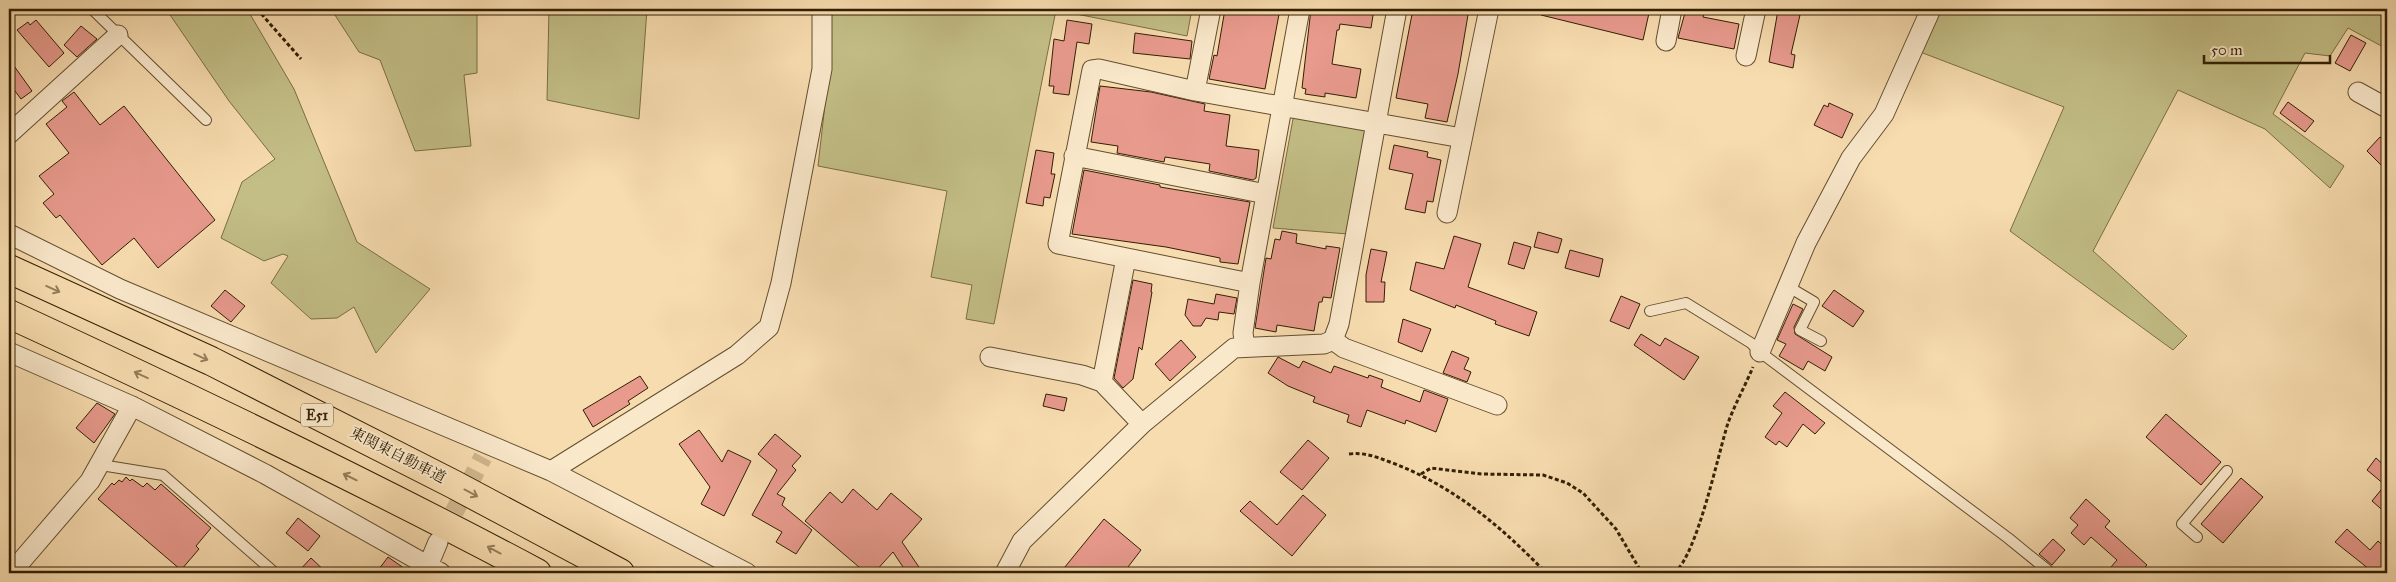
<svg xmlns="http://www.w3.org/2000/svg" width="2396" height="582" viewBox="0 0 2396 582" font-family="'IM FELL Great Primer','Noto Serif JP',serif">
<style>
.green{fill:#c3be86;stroke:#7a6e44}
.building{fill:#e89a8d;stroke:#321f03}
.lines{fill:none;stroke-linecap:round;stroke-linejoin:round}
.minor-tunnel{stroke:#d0b68d;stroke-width:19;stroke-dasharray:19 9;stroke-linecap:butt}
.service-casing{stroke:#634e2e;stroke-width:12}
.minor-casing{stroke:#634e2e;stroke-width:21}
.motorway-casing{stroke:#321f03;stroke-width:30}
.path{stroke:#321f03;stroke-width:3;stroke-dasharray:4 2.5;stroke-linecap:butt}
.service{stroke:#fae8cb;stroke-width:10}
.minor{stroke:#fae8cb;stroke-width:19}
.motorway{stroke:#f7dcaf;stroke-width:28}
.oneway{stroke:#947e59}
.labels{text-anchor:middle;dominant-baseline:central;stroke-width:4;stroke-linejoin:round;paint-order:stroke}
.shield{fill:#fae8cb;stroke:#6e5b3f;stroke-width:1}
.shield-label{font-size:14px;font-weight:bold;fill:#321f03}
.street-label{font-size:15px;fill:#321f03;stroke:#fae8cb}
</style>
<rect width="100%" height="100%" fill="#f7dcaf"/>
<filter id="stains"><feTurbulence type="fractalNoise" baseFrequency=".004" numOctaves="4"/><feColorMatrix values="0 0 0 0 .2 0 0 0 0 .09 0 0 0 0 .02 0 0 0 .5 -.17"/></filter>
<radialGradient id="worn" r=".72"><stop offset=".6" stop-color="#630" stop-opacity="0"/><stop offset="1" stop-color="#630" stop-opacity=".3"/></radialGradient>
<!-- green -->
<path class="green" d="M166 9H247L294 89 357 242 430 289 376 353 354 307 337 318 311 319 271 283 288 256 283 254 264 261 221 238 242 182 275 159 229 101Z
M331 9H477V73L464 75 471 146 415 151 380 60 359 52Z
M549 9H647L639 119 547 100Z
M830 9H1192L1187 36 1056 10 994 324 966 319 972 285 931 277 947 191 818 166 828 78Z
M1925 9H2387V49L2348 28 2330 56 2305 53 2273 114 2344 166 2330 188 2265 129 2178 90 2093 251 2187 336 2173 350 2010 231 2064 107 1915 50Z
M1299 114 1366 125 1348 234 1273 228 1293 119Z"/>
<!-- building -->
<path class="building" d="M1225 9H1280L1265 89 1209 79 1214 55 1217 56Z
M1311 9H1374L1371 28 1340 24 1339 30H1337L1332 64 1361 69 1356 98 1325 93V97L1305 94 1306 89 1302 88Z
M1413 9H1469L1458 74 1447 122 1425 118 1428 104 1396 98Z
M1542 9H1629L1649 13 1643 40 1541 15Z
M1686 9H1705L1703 17 1739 24 1734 49 1678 38Z
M1778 10 1800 15 1791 54 1795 55 1793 68 1769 62Z
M36 20 64 53 49 67 17 30 28 22 30 25Z
M1067 20 1092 24 1089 44 1077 42 1069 95 1053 93 1054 86H1049L1054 39 1064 41Z
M81 26 97 39 77 57 64 45Z
M1135 33 1192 41 1190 59 1133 53Z
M2351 35 2366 43 2350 71 2335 63Z
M9 59 32 91 21 99 9 83Z
M1100 86 1151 92 1205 104 1204 111 1230 115 1226 146 1259 150 1256 178 1253 180 1209 171 1210 164 1165 157 1164 162 1117 153 1118 146 1091 142Z
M74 92 100 125 124 106 215 220 158 268 134 238 102 265 60 215 56 218 43 203 54 194 39 176 69 153 46 124 67 107 62 101Z
M2288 102 2314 121 2305 132 2280 113Z
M1829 103 1853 114 1842 138 1814 125 1824 105 1828 107Z
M2380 137 2387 143V171L2367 151Z
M1394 145 1428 152 1427 157 1441 160 1433 202 1427 201 1425 213 1405 209 1413 174 1389 169Z
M1036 150 1054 153 1051 174H1055L1050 198 1044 197 1043 206 1026 203Z
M1084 170 1160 185V187L1250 202 1238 264 1220 262V258L1166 247 1072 234Z
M1282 231 1297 234 1296 243 1326 249V246L1340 248 1331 298 1323 297 1322 302H1319L1314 331 1277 325 1276 332 1255 328 1266 258 1271 259 1275 239 1280 240Z
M1538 232 1562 239 1558 253 1534 247Z
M1454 236 1481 244 1468 287 1537 312 1529 336 1495 324 1496 321 1456 305 1455 308 1410 290 1416 262 1444 269Z
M1514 242 1531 247 1524 269 1508 264Z
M1371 249 1387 252 1381 282H1385L1384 302H1366V275Z
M1570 250 1603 259 1599 277 1565 268Z
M1133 280 1152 284 1151 292H1152L1142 350 1139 347 1133 379 1123 388 1114 378Z
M225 290 245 306 231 322 211 306Z
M1834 290 1864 311 1853 327 1822 306Z
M1216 294 1237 298 1234 314 1219 312 1218 320 1206 318 1201 326H1193L1185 315 1188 299 1214 304Z
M1621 296 1640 304 1629 329 1610 321Z
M1793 304 1803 309 1794 327 1795 334 1832 357 1825 371 1808 361 1803 370 1779 356 1786 344 1777 340Z
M1403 319 1431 329 1422 352 1398 342Z
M1641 334 1660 346 1665 338 1699 357 1684 380 1634 345Z
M1181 340 1196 357 1170 381 1155 364Z
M1452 351 1469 358 1464 369 1471 372 1467 382 1443 373Z
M1278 357 1299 368 1303 361 1331 373 1334 366 1368 378 1369 375 1383 380 1381 387 1420 402 1424 390 1448 399 1436 432 1406 420 1405 424 1367 410 1361 427 1347 422 1349 415 1313 402 1315 397 1288 386 1268 373Z
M640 376 648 388 628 401 630 404 593 427 583 410Z
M1785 392 1825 423 1815 434 1803 424 1787 447 1779 441 1776 445 1765 437 1782 413 1773 406Z
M1046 394 1067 398 1064 411 1043 406Z
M97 403 115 414 94 443 76 428Z
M2166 414 2221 462 2201 485 2146 437Z
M699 430 722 462 728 450 751 461 724 516 701 504 710 487 679 444Z
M775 434 801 456 792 466 796 470 777 494 785 498 782 505 812 530 796 554 776 542 782 532 752 515 777 470 758 454Z
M1308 440 1329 458 1302 490 1280 472Z
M2376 458 2387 468V514L2372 501 2385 485 2367 470Z
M126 477 130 481 132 479 143 487 147 483 155 490 161 484 211 528 196 546 199 549 181 570 98 499 112 483 114 485 119 480 122 482Z
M2241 478 2263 497 2223 543 2201 524Z
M853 489 877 510 891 493 922 519 902 542 923 573H907L893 552 874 573H866L805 521 830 492 842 503Z
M1303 495 1326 515 1292 556 1240 511 1250 501 1277 525Z
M2086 499 2110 521 2105 527 2147 565 2139 573H2118L2111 567 2117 560 2091 537 2084 545 2071 533 2078 525 2070 518Z
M298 518 320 536 308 551 286 533Z
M1104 519 1141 550 1128 567 1122 573H1060Z
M2347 529 2370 550 2378 541 2387 549V573H2374L2335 542Z
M2053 539 2065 550 2052 565 2039 554Z
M388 557 411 573H376Z
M311 558 327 573H297Z"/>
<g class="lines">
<!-- minor-tunnel -->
<path class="minor-tunnel" d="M441 537 483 457"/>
<defs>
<path id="service" d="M92 9 206 120
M1787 286 1814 302 1800 330 1821 341
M1650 311 1686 303 1751 343 1760 352 2008 538 2051 573
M101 465 163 475 275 573
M2197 537 2182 524 2227 471"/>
<path id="minor" d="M1666 41 1672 9
M1746 56 1756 9
M1195 91 1211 9
M2358 92 2387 108
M9 134 118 35
M1074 156 1266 194
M1447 213 1489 9
M9 234 120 289 551 471 747 573
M1250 283 1058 244 1092 70 1099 69 1195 91 1462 138
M1333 340 1344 348 1497 405
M1245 346 1243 333 1250 283 1300 9
M9 352 132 406 265 474 441 573
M1760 352 1806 243 1851 158 1884 114 1931 9
M990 357 1082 375 1102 382 1142 424
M1102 382 1126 258
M551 471 737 355 769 327 781 283 822 69V9
M428 566 438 542
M11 573 90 481 132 406
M1005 573 1022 541 1142 424 1234 348 1324 344 1333 340 1339 324 1397 9"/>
<path id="motorway" d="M9 269 211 361 453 484 620 573
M9 314C187 396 364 481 537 573"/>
</defs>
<!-- service casing -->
<use href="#service" class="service-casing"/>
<!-- minor casing -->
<use href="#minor" class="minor-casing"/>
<!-- motorway casing -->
<use href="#motorway" class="motorway-casing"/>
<!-- path -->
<path class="path" d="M257 9 301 59
M1349 454C1365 452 1376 457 1390 462 1452 485 1501 526 1546 573
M1421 474 1431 468 1482 474 1543 475 1567 483 1583 493 1616 529 1642 573
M1674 573C1697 556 1718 454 1728 423 1735 404 1745 386 1753 367"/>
<!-- service -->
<use href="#service" class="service"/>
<!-- minor -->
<use href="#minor" class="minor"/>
<!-- motorway -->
<use href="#motorway" class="motorway"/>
</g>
<!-- one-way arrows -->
<defs><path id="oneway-shaft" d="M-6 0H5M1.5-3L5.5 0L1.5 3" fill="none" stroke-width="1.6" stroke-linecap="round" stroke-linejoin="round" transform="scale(1.25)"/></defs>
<g class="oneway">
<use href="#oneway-shaft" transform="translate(53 289) rotate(24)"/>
<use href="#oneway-shaft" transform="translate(201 357) rotate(24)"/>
<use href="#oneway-shaft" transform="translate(141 375) rotate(-155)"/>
<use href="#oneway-shaft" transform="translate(350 477) rotate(-154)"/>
<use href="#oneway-shaft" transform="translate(471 493) rotate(28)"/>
<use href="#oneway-shaft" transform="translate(494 550) rotate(-152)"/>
</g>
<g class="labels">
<!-- shield labels -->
<rect class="shield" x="301" y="403.5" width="32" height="23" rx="4"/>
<g class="shield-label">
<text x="317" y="415">E51</text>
</g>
<!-- street labels -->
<g class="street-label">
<text transform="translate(398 455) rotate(27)">東関東自動車道</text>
</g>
</g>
<!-- margin -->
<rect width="2396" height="582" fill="none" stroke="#f7dcaf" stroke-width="30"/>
<rect x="10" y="10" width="2376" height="562" fill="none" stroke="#321f03" stroke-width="2.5"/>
<rect x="15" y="15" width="2366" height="552" fill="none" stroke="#321f03"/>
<!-- scale -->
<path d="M2204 55v8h126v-8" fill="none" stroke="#321f03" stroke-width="2.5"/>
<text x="2211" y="55" font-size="15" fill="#321f03" stroke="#fae8cb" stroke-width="4" paint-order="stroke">50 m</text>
<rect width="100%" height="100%" filter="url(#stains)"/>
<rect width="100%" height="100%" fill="url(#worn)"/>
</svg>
